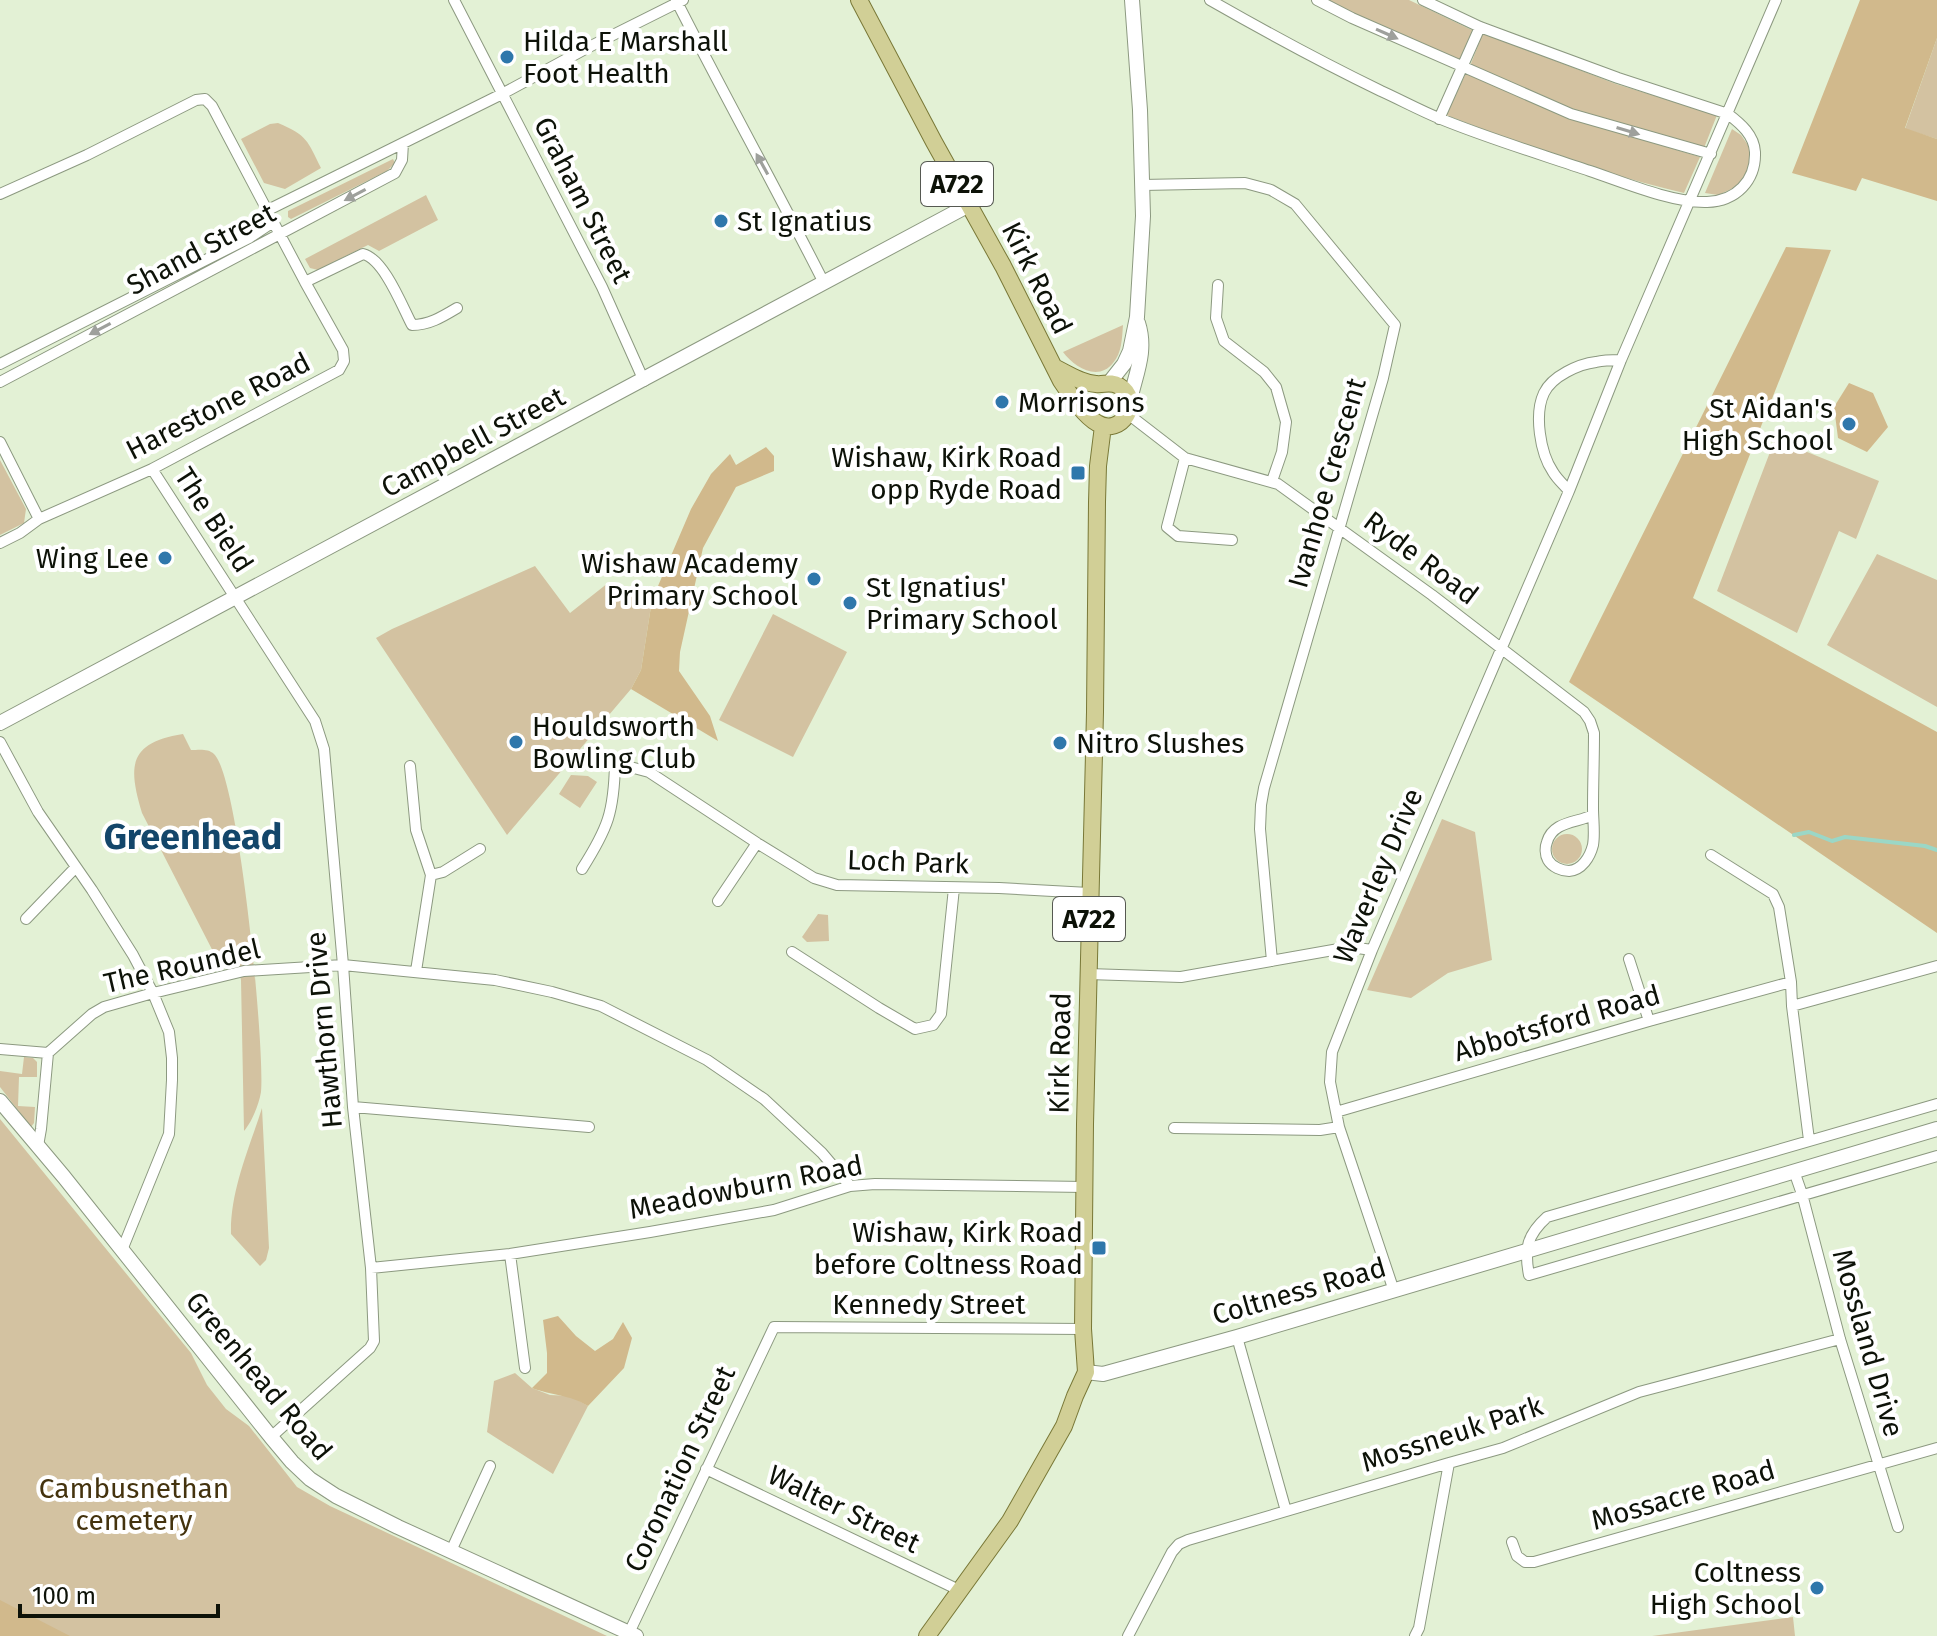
<svg xmlns="http://www.w3.org/2000/svg" width="1937" height="1636" viewBox="0 0 1937 1636" font-family="'Fira Sans',sans-serif">
<style>
.green{fill:#d3c2a1}
.forest{fill:#d1b98c}
.lines{fill:none;stroke-linecap:round;stroke-linejoin:round}
.stream{stroke:#9bd7c6;stroke-width:4}
.street-casing{stroke:#8c9980;stroke-width:12}
.secondary-casing{stroke:#8c9980;stroke-width:16}
.primary-casing{stroke:#797837;stroke-width:18}
.street{stroke:#fff;stroke-width:10}
.secondary{stroke:#fff;stroke-width:14}
.primary{stroke:#d1cf96;stroke-width:16}
.oneway{fill:#9ea09c}
.poi-dot{fill:#2f77ab;stroke:#fff;stroke-width:3}
.labels{text-anchor:middle;dominant-baseline:central;stroke-width:8;stroke-linejoin:round;paint-order:stroke}
.shield{fill:#fff;stroke:#565952;stroke-width:2}
.shield-label{font-size:26px;font-weight:bold;fill:#0d1208}
.poi-label{font-size:28px;fill:#0d1208;stroke:#fff;text-anchor:start}
.street-label{font-size:28px;fill:#0d1208;stroke:#fff}
.park-label{font-size:28px;fill:#44330e;stroke:#fff}
.district-label{font-size:36px;font-weight:bold;fill:#13466a;stroke:#fff}
</style>
<rect width="100%" height="100%" fill="#e3f1d5"/>
<!-- green -->
<path class="green" d="M1325 0H1409L1474 31 1461 60 1353 15Z
M1483 33 1616 84 1717 115 1704 148 1572 110 1470 66Z
M1937 38V139L1905 129Z
M1466 73 1570 118 1700 157 1684 193C1603 174 1524 145 1446 115Z
M278 123C308 136 307 140 321 168L285 189 264 183 241 139 270 124Z
M1732 129 1741 135 1750 148 1749 169 1736 187 1718 195 1705 193Z
M393 159 395 163 387 171 291 219 288 217V211Z
M426 195 438 220 379 251 368 245 318 270 310 268 305 259Z
M1123 325C1122 338 1122 353 1113 363 1098 382 1074 367 1063 352Z
M1775 439 1879 481 1856 539 1839 531 1797 633 1717 591Z
M0 460 26 509 24 523 0 535Z
M1877 554 1937 580V707L1827 645Z
M535 566 570 613 608 583 652 600 641 670 631 689 507 835 376 638 392 629Z
M773 614 847 652 793 757 719 720Z
M183 734 191 750C198 750 208 748 214 754 239 777 265 1048 261 1092 259 1104 252 1122 244 1131L241 980 237 963 220 965 142 813C128 766 128 743 183 734Z
M571 775 588 776 597 782 580 808 559 794Z
M1442 819 1475 832 1492 960 1448 973 1411 998 1367 990Z
M1552 849a15 15 0 1 1 30 0a15 15 0 1 1-30 0Z
M818 914 828 915 829 941 807 942 802 937Z
M24 1057 33 1058 37 1062V1077H19L18 1106 35 1107 34 1123 31 1127 0 1087V1071L22 1074Z
M262 1108 269 1248 266 1260 260 1266 231 1234C230 1191 249 1149 262 1108Z
M0 1119 191 1353 207 1385 226 1409 249 1426 297 1487 330 1506 607 1636H0Z
M515 1373 532 1388 550 1395 571 1396 588 1406 553 1474 487 1432 494 1381Z
M1793 1617 1795 1636H1652Z"/>
<!-- forest -->
<path class="forest" d="M1860 0H1937V38L1905 128 1937 139V201L1862 178 1856 191 1792 173Z
M1786 247 1831 250 1693 598 1937 732V933L1569 682Z
M1849 383 1873 393 1888 427 1867 452 1838 438 1834 407Z
M766 447 774 456V471L736 487 703 548 680 652 679 671 710 716 718 741 631 689 641 670 652 600 691 509 711 474 730 454 736 465Z
M558 1316 576 1336 595 1351 613 1339 623 1322 632 1338 624 1368 588 1406C568 1394 553 1396 532 1388L547 1373V1353L543 1320Z
M0 1600 70 1636H0Z"/>
<g class="lines">
<!-- stream -->
<path class="stream" d="M1794 835 1809 832 1832 841 1845 837 1925 846 1937 850"/>
<defs>
<path id="street" d="M454 0 602 287 644 381
M676 0C724 95 776 188 824 283
M1210 0C1266 32 1323 63 1381 91 1401 100 1421 111 1441 119 1490 139 1540 154 1590 171 1623 182 1672 203 1707 202 1736 201 1756 181 1755 152 1754 135 1741 124 1728 114L1618 78 1480 27 1423 0
M1317 0 1352 18 1571 114 1711 154
M1439 119 1480 27
M1142 185 1245 183 1271 190 1295 204 1395 325 1383 378 1264 788 1261 805 1260 829 1272 961
M0 194 87 155 196 100 205 99 212 106 305 282 343 350 344 361 339 370 152 469 39 519 20 533 0 543
M268 210 502 94 587 48 683 0
M305 282 363 254C384 259 402 306 412 325 429 325 442 317 457 308
M1218 285 1216 318 1224 341 1264 372 1276 387 1286 422 1282 452 1272 481
M0 364 249 238 273 222
M0 382 395 173 402 160 403 143
M1128 414 1185 458 1278 484 1432 595 1584 712 1590 721 1594 733C1594 758 1593 783 1593 808 1593 820 1595 834 1593 845 1590 857 1582 870 1569 871 1562 871 1552 867 1548 860 1545 855 1545 847 1547 842 1553 821 1577 823 1593 815
M0 442 39 519
M1185 458 1167 527 1178 536 1232 540
M152 469 315 721 324 749 343 965 353 1107 371 1268 374 1341 370 1348 271 1437
M1569 491C1564 485 1557 479 1553 472 1540 453 1534 414 1544 393 1552 376 1579 364 1596 362 1604 360 1613 360 1621 360
M0 742 38 812 92 890 133 955 153 993 169 1032 172 1058V1080L169 1134 122 1250
M410 766 416 830 431 875 416 971
M1711 855 1773 894 1779 907 1791 982 1792 1006 1809 1140
M582 869C608 828 614 812 615 763L649 772 757 843 814 878 837 885 999 888 1089 893
M431 875 443 872 480 849
M718 901 757 843
M26 919 76 867
M792 952 879 1008 915 1029 933 1025 941 1014 954 888
M1629 959 1649 1021
M1088 974 1181 977 1350 947 1372 950
M1792 1006 1937 966
M0 1049 48 1053 41 1129 38 1146
M48 1053 92 1014 104 1007 153 993 244 971 343 965 495 980 552 992 601 1006 707 1060 764 1099 822 1153 850 1186
M1937 1104 1547 1217C1527 1235 1524 1249 1529 1275L1937 1156
M353 1107 589 1127
M1336 1112 1649 1021 1791 982
M1174 1128 1320 1130 1339 1127
M1794 1171 1802 1194 1840 1339 1898 1527
M510 1254 525 1368
M371 1268 510 1254 650 1232 774 1210 850 1186 875 1184 1085 1187
M1394 1291 1339 1127 1330 1082 1332 1052 1372 950 1569 491 1621 360 1776 0
M1237 1337 1286 1511
M706 1469 961 1591
M1512 1542 1517 1556 1525 1562H1534L1937 1448
M451 1551 490 1466
M629 1633 774 1327 1083 1329
M1128 1636 1172 1552 1179 1544 1188 1540 1449 1463 1503 1448 1639 1392 1840 1339
M1415 1636 1419 1628 1449 1463"/>
<path id="secondary" d="M1109 383 1124 364 1130 351 1137 317 1143 216 1140 110 1132 0
M1130 400C1136 373 1147 351 1138 323
M0 723 969 205
M0 1101 64 1177 271 1437 292 1462 310 1479 336 1496 398 1527 636 1636
M1086 1372 1103 1374 1237 1337 1937 1129"/>
<path id="primary" d="M859 0 934 142 1003 266 1061 381C1070 394 1083 415 1097 423 1121 438 1144 400 1119 386 1111 381 1104 385 1096 384 1081 383 1068 374 1056 368
M927 1636 1010 1521 1064 1426 1075 1396 1086 1372 1083 1329 1085 1124 1095 712 1097 502 1098 466 1103 426"/>
</defs>
<!-- street casing -->
<use href="#street" class="street-casing"/>
<!-- secondary casing -->
<use href="#secondary" class="secondary-casing"/>
<!-- primary casing -->
<use href="#primary" class="primary-casing"/>
<!-- street -->
<use href="#street" class="street"/>
<!-- secondary -->
<use href="#secondary" class="secondary"/>
<!-- primary -->
<use href="#primary" class="primary"/>
</g>
<!-- one-way arrows -->
<defs><path id="oneway-solid" d="M-6-.8H1V-3.2L6.5 0L1 3.2V.8H-6Z" transform="scale(2)"/></defs>
<g class="oneway">
<use href="#oneway-solid" transform="translate(1387 34) rotate(24)"/>
<use href="#oneway-solid" transform="translate(1628 131) rotate(17)"/>
<use href="#oneway-solid" transform="translate(762 164) rotate(-119)"/>
<use href="#oneway-solid" transform="translate(355 195) rotate(152)"/>
<use href="#oneway-solid" transform="translate(100 329) rotate(152)"/>
</g>
<!-- markers -->
<g class="poi-dot">
<circle cx="507" cy="57" r="8"/>
<circle cx="721" cy="221" r="8"/>
<circle cx="1002" cy="402" r="8"/>
<circle cx="1849" cy="424" r="8"/>
<rect x="1070" y="465" width="16" height="16" rx="4"/>
<circle cx="165" cy="558" r="8"/>
<circle cx="814" cy="579" r="8"/>
<circle cx="850" cy="603" r="8"/>
<circle cx="516" cy="742" r="8"/>
<circle cx="1060" cy="743" r="8"/>
<rect x="1091" y="1240" width="16" height="16" rx="4"/>
<circle cx="1817" cy="1588" r="8"/>
</g>
<g class="labels">
<!-- shield labels -->
<g class="shield">
<rect x="921" y="162" width="72" height="44" rx="6"/>
<rect x="1053" y="897" width="72" height="44" rx="6"/>
</g>
<g class="shield-label">
<text x="957" y="184">A722</text>
<text x="1089" y="919">A722</text>
</g>
<!-- poi labels -->
<g class="poi-label">
<text x="523" y="41">Hilda E Marshall<tspan x="523" dy="32">Foot Health</tspan></text>
<text x="737" y="221">St Ignatius</text>
<text x="1018" y="402">Morrisons</text>
<text x="1833" y="408" text-anchor="end">St Aidan's<tspan x="1833" dy="32">High School</tspan></text>
<text x="1062" y="457" text-anchor="end">Wishaw, Kirk Road<tspan x="1062" dy="32">opp Ryde Road</tspan></text>
<text x="149" y="558" text-anchor="end">Wing Lee</text>
<text x="798" y="563" text-anchor="end">Wishaw Academy<tspan x="798" dy="32">Primary School</tspan></text>
<text x="866" y="587">St Ignatius'<tspan x="866" dy="32">Primary School</tspan></text>
<text x="532" y="726">Houldsworth<tspan x="532" dy="32">Bowling Club</tspan></text>
<text x="1076" y="743">Nitro Slushes</text>
<text x="1083" y="1232" text-anchor="end">Wishaw, Kirk Road<tspan x="1083" dy="32">before Coltness Road</tspan></text>
<text x="1801" y="1572" text-anchor="end">Coltness<tspan x="1801" dy="32">High School</tspan></text>
</g>
<!-- street labels -->
<g class="street-label">
<text transform="translate(583 200) rotate(63)">Graham Street</text>
<text transform="translate(201 249) rotate(-28)">Shand Street</text>
<text transform="translate(1037 278) rotate(63)">Kirk Road</text>
<text transform="translate(218 406) rotate(-27)">Harestone Road</text>
<text transform="translate(473 442) rotate(-28)">Campbell Street</text>
<text transform="translate(1327 483) rotate(-74)">Ivanhoe Crescent</text>
<text transform="translate(214 520) rotate(57)">The Bield</text>
<text transform="translate(1421 558) rotate(37)">Ryde Road</text>
<text transform="translate(908 862) rotate(2)">Loch Park</text>
<text transform="translate(1378 876) rotate(-67)">Waverley Drive</text>
<text transform="translate(182 966) rotate(-13)">The Roundel</text>
<text transform="translate(1557 1023) rotate(-16)">Abbotsford Road</text>
<text transform="translate(324 1030) rotate(-95)">Hawthorn Drive</text>
<text transform="translate(1060 1053) rotate(-89)">Kirk Road</text>
<text transform="translate(746 1187) rotate(-11)">Meadowburn Road</text>
<text transform="translate(1299 1291) rotate(-16)">Coltness Road</text>
<text x="929" y="1304">Kennedy Street</text>
<text transform="translate(1868 1343) rotate(74)">Mossland Drive</text>
<text transform="translate(259 1376) rotate(50)">Greenhead Road</text>
<text transform="translate(1452 1434) rotate(-18)">Mossneuk Park</text>
<text transform="translate(680 1469) rotate(-65)">Coronation Street</text>
<text transform="translate(1683 1495) rotate(-16)">Mossacre Road</text>
<text transform="translate(844 1509) rotate(26)">Walter Street</text>
</g>
<!-- park labels -->
<g class="park-label">
<text x="134" y="1488">Cambusnethan<tspan x="134" dy="32">cemetery</tspan></text>
</g>
<!-- district labels -->
<g class="district-label">
<text x="193" y="837">Greenhead</text>
</g>
</g>
<!-- scale -->
<path d="M20 1604v12h198v-12" fill="none" stroke="#0d1208" stroke-width="4"/>
<text x="32" y="1604" font-size="24" fill="#0d1208" stroke="#ffffff" stroke-width="6" paint-order="stroke">100 m</text>
</svg>
